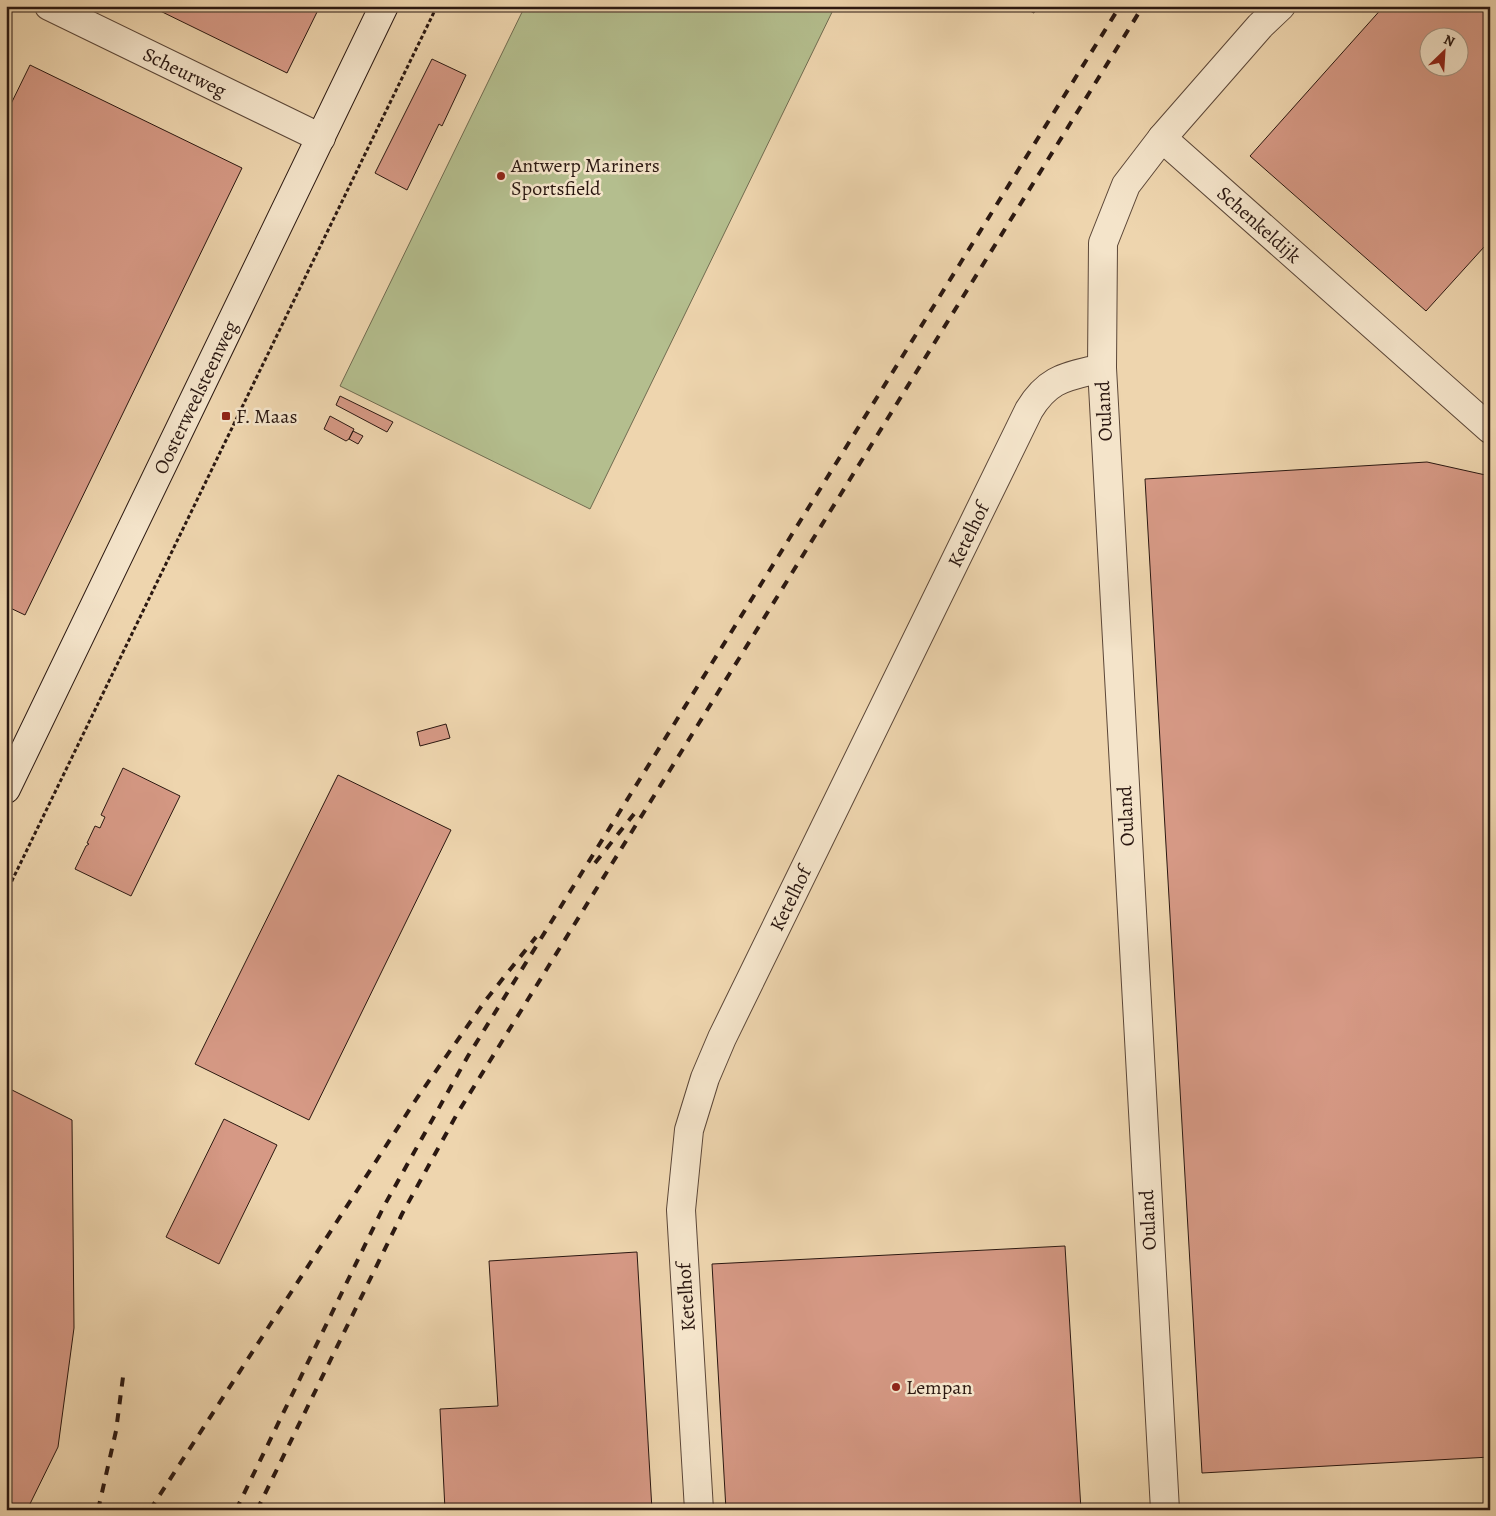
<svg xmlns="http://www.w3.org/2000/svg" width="1496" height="1516" viewBox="0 0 1496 1516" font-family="Alegreya,serif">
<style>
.green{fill:#b4be8e;stroke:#706b50}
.building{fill:#d69985;stroke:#2b1811;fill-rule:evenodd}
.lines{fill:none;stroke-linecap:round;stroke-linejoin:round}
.minor-casing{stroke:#5c4738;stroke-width:30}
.secondary-casing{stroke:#2b1811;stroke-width:30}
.path{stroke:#2b1811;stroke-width:3;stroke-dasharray:4 2.5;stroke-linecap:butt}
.minor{stroke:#f4e4ca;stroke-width:28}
.secondary{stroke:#f4e4ca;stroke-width:28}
.rail{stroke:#2b1811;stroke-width:4;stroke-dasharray:9 9;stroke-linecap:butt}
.poi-dot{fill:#8f2418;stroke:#f4e4ca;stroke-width:2}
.labels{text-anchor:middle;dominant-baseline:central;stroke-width:5;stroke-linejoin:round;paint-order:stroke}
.street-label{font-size:20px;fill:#2b1811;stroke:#f4e4ca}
.poi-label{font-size:20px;fill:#2b1811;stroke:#f4e4ca;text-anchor:start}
</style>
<rect width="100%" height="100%" fill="#eed5ae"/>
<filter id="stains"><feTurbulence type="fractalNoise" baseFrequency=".004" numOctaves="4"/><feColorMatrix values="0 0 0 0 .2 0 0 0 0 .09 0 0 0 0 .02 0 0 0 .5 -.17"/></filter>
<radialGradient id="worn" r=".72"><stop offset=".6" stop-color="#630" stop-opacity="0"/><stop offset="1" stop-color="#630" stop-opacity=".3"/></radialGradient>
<!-- green -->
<path class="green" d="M525 6H835L590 509 340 386Z"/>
<!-- building -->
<path class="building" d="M150 6H320L287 73Z
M1020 6H1037L1034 13Z
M1384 6H1490V252L1484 247 1426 311 1250 156ZM1428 38H1458V68H1428Z
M432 59 466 75 442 126 439 124 407 190 375 173Z
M30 65 242 168 25 615 6 606V114Z
M340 396 393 422 387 432 336 405Z
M330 416 354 429 349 439 346 441 324 429Z
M353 431 363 436 358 444 349 439Z
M1427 462 1490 476V1457L1202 1473 1145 479Z
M446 724 450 738 420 746 417 732Z
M123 768 180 796 131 896 75 869 86 846 89 844 87 843 95 826 100 828 105 817 101 815Z
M338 775 451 830 309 1120 195 1064Z
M6 1087 72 1120 74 1328 58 1447 27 1510H6Z
M224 1119 277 1145 219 1264 166 1237Z
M1065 1246 1081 1510H726L712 1264Z
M637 1252 652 1510H445L440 1409 498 1406 489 1261Z"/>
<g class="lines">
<defs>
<g id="minor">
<path id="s1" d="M49 6 321 138"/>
<path id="s2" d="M1162 138 1490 429"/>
<path id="s3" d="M699 1510 681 1210 689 1130 705 1078 722 1038 1029 410C1049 377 1067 377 1102 368"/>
<path d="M1165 1510 1102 368 1103 243 1126 185 1162 138 1260 26 1281 6"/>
</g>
<g id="secondary">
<path id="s4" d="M6 789 384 6"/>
</g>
</defs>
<!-- minor casing -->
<use href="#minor" class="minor-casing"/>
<!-- secondary casing -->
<use href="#secondary" class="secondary-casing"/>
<!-- path -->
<path class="path" d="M6 893 437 6"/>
<!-- minor -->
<use href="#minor" class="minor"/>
<!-- secondary -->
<use href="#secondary" class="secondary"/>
<!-- rail -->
<path class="rail" d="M595 863 634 814
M98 1510 116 1431 123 1377
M150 1510 417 1098 485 1001 536 937
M236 1510 384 1206 468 1056 1120 6
M257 1510 402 1214 457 1114 1143 6"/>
</g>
<!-- markers -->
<g class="poi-dot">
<circle cx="501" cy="176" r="5"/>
<rect x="221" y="411" width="10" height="10" rx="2.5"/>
<circle cx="896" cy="1387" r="5"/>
</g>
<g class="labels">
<!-- street labels -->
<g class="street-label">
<text stroke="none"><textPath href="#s1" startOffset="151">Scheurweg</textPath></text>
<text stroke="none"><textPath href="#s2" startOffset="130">Schenkeldijk</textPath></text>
<text stroke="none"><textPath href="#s4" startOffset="435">Oosterweelsteenweg</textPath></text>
<text transform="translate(1104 411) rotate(-93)">Ouland</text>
<text stroke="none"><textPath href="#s3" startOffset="1039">Ketelhof</textPath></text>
<text transform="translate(1126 816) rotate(-93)">Ouland</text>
<text stroke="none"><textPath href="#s3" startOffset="634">Ketelhof</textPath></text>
<text transform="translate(1148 1220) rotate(-93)">Ouland</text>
<text transform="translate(686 1297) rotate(-94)">Ketelhof</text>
</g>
<!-- poi labels -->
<g class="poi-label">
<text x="511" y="165">Antwerp Mariners<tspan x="511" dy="23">Sportsfield</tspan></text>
<text x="236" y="416">F. Maas</text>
<text x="906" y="1387">Lempan</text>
</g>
</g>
<!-- margin -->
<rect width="1496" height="1516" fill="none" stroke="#eed5ae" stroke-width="25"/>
<rect x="8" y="8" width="1481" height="1501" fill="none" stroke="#2b1811" stroke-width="2.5"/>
<rect x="12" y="12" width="1471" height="1491" fill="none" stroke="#2b1811"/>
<!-- north arrow -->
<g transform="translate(1444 52) rotate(25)"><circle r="24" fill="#f4e4ca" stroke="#a49280"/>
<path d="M0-4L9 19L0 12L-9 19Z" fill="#8f2418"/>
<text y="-8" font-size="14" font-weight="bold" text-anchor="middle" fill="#2b1811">N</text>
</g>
<rect width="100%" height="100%" filter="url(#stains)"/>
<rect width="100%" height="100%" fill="url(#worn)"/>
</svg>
